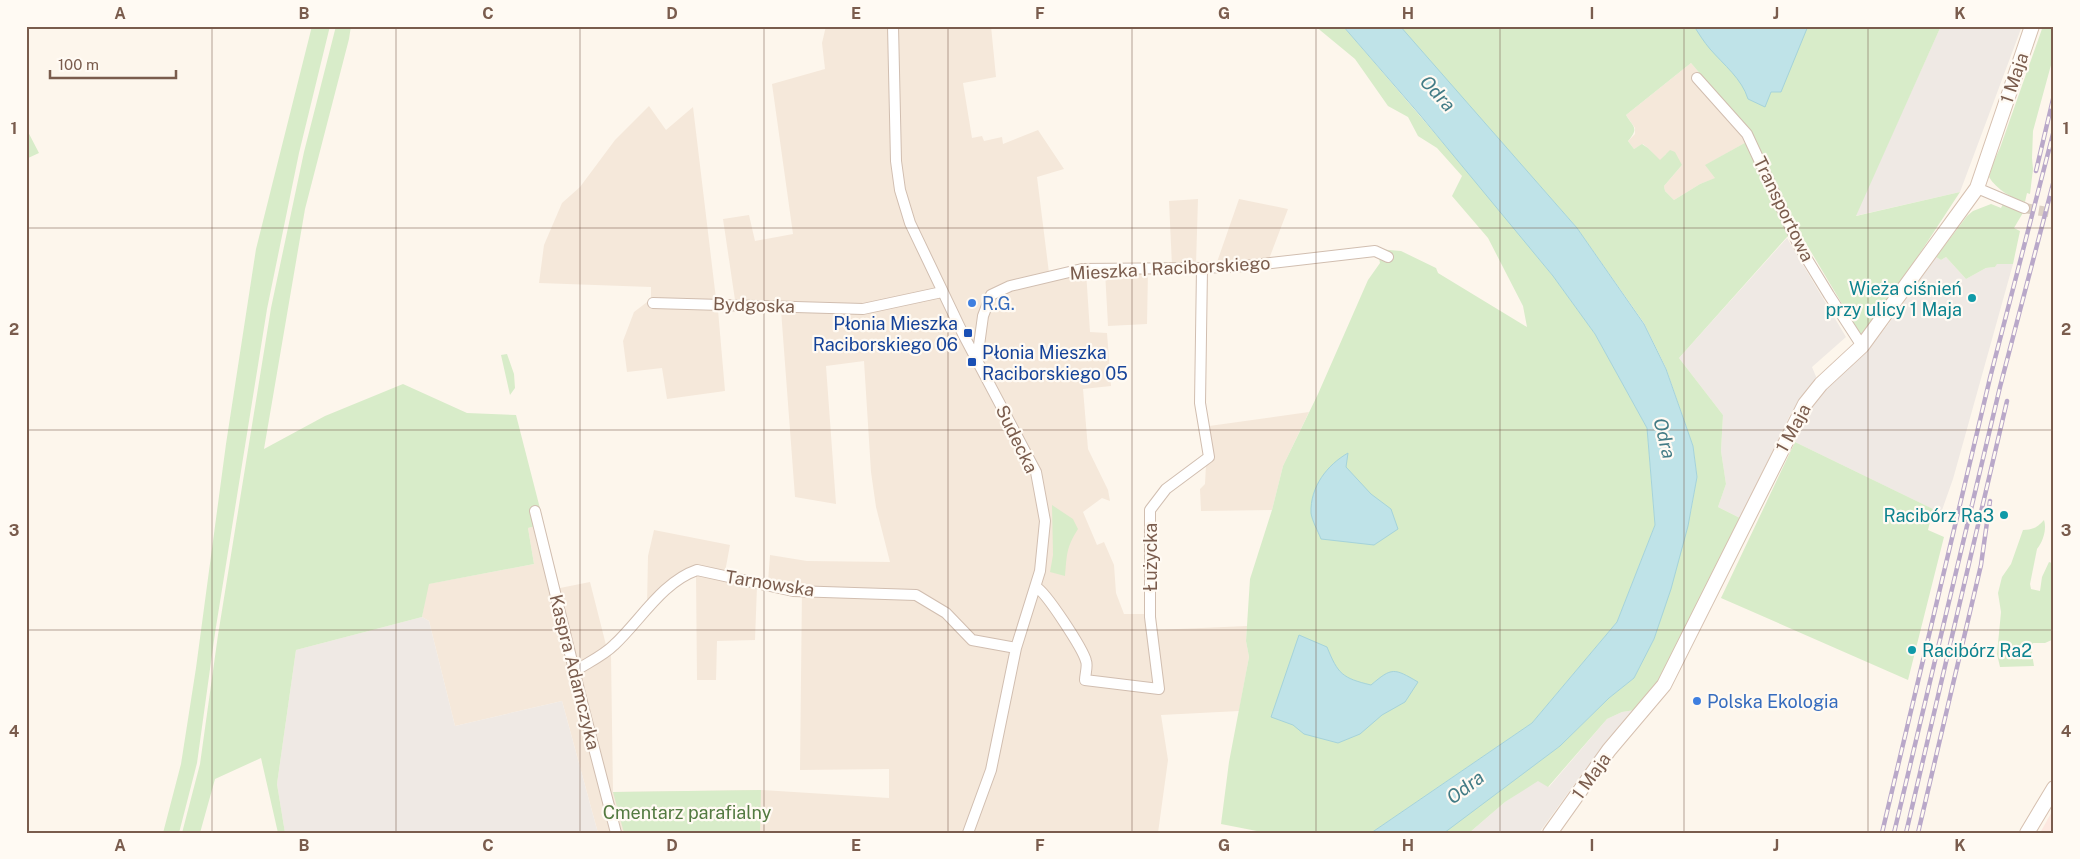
<svg xmlns="http://www.w3.org/2000/svg" width="2080" height="859" viewBox="0 0 2080 859" font-family="'Public Sans',sans-serif">
<style>
.residential{fill:#f5e8da}
.commercial{fill:#fde8e0}
.industrial{fill:#efe9e4}
.green{fill:#d8ecc9;fill-rule:evenodd}
.water{fill:#bfe3e8;stroke:#a5d3da}
.lines{fill:none;stroke-linecap:round;stroke-linejoin:round}
.street-tunnel{stroke:#dcd0c4;stroke-width:10;stroke-dasharray:10 5;stroke-linecap:butt}
.street-casing{stroke:#d1beb0;stroke-width:12}
.secondary-casing{stroke:#d6c0b0;stroke-width:16}
.street{stroke:#fff;stroke-width:10}
.secondary{stroke:#fff;stroke-width:14}
.rail-casing{stroke:#b9a8c9;stroke-width:4.5}
.rail{stroke:#fffaf3;stroke-width:2.5;stroke-dasharray:8;stroke-linecap:butt}
.grid{fill:none;stroke:#7a5c4d;stroke-width:1;stroke-opacity:0.55}
.culture-dot{fill:#0f9aa8;stroke:#fffaf3;stroke-width:2}
.shop-dot{fill:#3f7fe0;stroke:#fffaf3;stroke-width:2}
.transit-dot{fill:#1a4fb4;stroke:#fffaf3;stroke-width:2}
.labels{text-anchor:middle;dominant-baseline:central;stroke-width:4.5;stroke-linejoin:round;paint-order:stroke}
.street-label{font-size:18px;fill:#7a5c4d;stroke:#fffaf3}
.culture-label{font-size:18px;fill:#0d838f;stroke:#fffaf3;text-anchor:end}
.shop-label{font-size:18px;fill:#366cbe;stroke:#fffaf3;text-anchor:start}
.transit-label{font-size:18px;fill:#164399;stroke:#fffaf3;text-anchor:end}
.park-label{font-size:18px;fill:#537a41;stroke:#fffaf3}
.water-label{font-size:19px;font-style:italic;fill:#437c86;stroke:#fffaf3}
.neatline{fill:none;stroke:#7a5c4d;stroke-width:2}
.grid-label{font-size:16px;text-anchor:middle;font-weight:bold;fill:#7a5c4d}
</style>
<rect width="100%" height="100%" fill="#fdf6ec"/>
<!-- residential -->
<path class="residential" d="M826 26H991L996 77 963 83 972 138 982 136 984 141 1002 137 1003 144 1038 130 1064 169 1037 177 1049 273 1086 271 1090 332 1107 333 1111 386 1083 389 1088 449 1108 490 1110 501 1102 498 1083 512 1097 545 1104 542 1114 565 1116 593 1124 614H1154L1155 630 1247 626 1246 641 1249 657 1239 711 1161 715 1168 760 1158 833H598L562 701 455 726 429 621 422 617 428 584 534 564 528 528 544 524 560 588 590 582 606 645 611 655 613 792 761 790 889 798V769L800 770 802 588 768 582 770 555 807 561 890 562 876 507 871 472 864 361 826 366 836 504 795 497 781 310H718L725 391 667 399 662 368 627 372 623 341 634 312 651 299V287L539 283 544 245 562 203 580 187 615 140 649 106 666 130 693 107 716 299 735 300 723 219 749 215 755 241 793 234 772 84 825 69 822 43Z
M1691 63 1718 95 1750 140 1706 165 1716 178 1700 184 1674 200 1665 191 1664 186 1682 165 1666 154 1660 161 1648 148 1643 144 1634 149 1628 141 1635 134V128L1626 115Z
M1198 199 1196 265 1172 266 1169 201Z
M1239 199 1288 209 1269 259 1216 265Z
M1105 271H1148L1147 324 1108 326Z
M1309 412 1283 466 1272 510 1201 511 1200 489 1205 484 1206 465 1203 457 1205 446 1202 427Z
M654 530 730 545 725 572 698 567 647 606 648 556Z
M696 574 757 586 755 640 717 641 716 680H697Z"/>
<!-- commercial -->
<path class="commercial" d="M2054 808V833H2040Z"/>
<!-- industrial -->
<path class="industrial" d="M1941 26H2022L1960 192 1855 216Z
M1787 238 1846 337 1812 367 1817 379 1790 415 1740 518 1718 507 1726 484 1721 451 1723 415 1679 358Z
M1936 257 1941 260 1946 257 1966 279 1986 268 1995 267 1997 263 2013 264 1953 479 1941 513 1795 442 1814 402 1823 391 1868 350 1887 326Z
M422 617 429 621 455 726 562 701 598 833H285L277 784 296 650Z
M1635 710 1584 771 1539 833H1469L1505 802 1538 780 1549 787 1607 719 1622 712Z"/>
<!-- green -->
<path class="green" d="M312 26H330L299 153 267 309 215 633 197 763 179 833H163L181 764 196 668 226 444 256 249Z
M336 26H351L349 39 305 209 264 449 325 416 403 384 467 413 516 415 544 524 528 528 534 564 429 584 422 617 296 650 277 784 285 833H278L261 758 215 779 200 833H182L200 764 218 635 271 308 304 152Z
M1315 26H1343L1479 185 1553 276 1595 334 1647 428 1655 525 1617 622 1532 723 1371 833H1267L1221 824 1229 762 1249 657 1246 641 1250 579 1272 510 1283 466 1318 394 1368 280 1380 263 1377 249 1401 251 1436 268 1438 273 1527 327 1523 306 1488 238 1452 196 1462 176 1437 148 1418 136 1408 117 1388 106 1355 59Z
M1399 26H1941L1856 216 1960 192 1867 334H1860L1798 230 1787 237 1679 358 1723 415 1721 451 1726 484 1718 507 1740 518 1664 675 1635 710 1622 712 1607 719 1548 787 1538 781 1505 802 1469 833H1443L1560 746 1609 698 1634 678 1654 639 1691 511 1697 476 1693 446 1666 368 1644 323 1577 228ZM1691 63 1718 95 1750 140 1705 165 1715 178 1700 184 1674 200 1665 191 1664 186 1682 165 1675 152 1670 150 1660 160 1648 148 1642 144 1634 149 1628 141C1639 128 1634 128 1626 115Z
M2043 26H2054V54L2033 131 2032 158 2033 169 2030 194 2027 193 2025 202C2013 199 1996 189 1989 177L1993 163 2000 148Z
M26 128 39 153 26 159Z
M1991 204 2001 208 2003 204 2024 211 2014 228 2020 231 2013 264H1997L1995 267 1986 268 1966 279 1946 257 1941 260 1936 257 1967 216 1973 211Z
M507 354 514 374 515 388 510 395 501 355Z
M1795 442 1933 509 1928 530 1944 537 1908 680 1721 598Z
M1052 505 1073 519 1078 529C1066 548 1067 554 1065 576L1050 572 1053 555Z
M2044 520C2047 529 2043 542 2037 549L2030 584 2031 589 2040 591 2042 577 2049 562 2054 564V639L2045 643H2033L2031 648 2034 666 2000 667 1997 654 2001 612 1998 593 2002 577 2011 564 2023 530C2033 530 2038 527 2044 520Z
M761 790 760 833H624L613 792Z"/>
<!-- water -->
<path class="water" d="M1343 26H1400L1577 228 1644 324 1666 369 1693 446 1697 477 1688 526 1671 589 1654 639 1634 678 1609 698 1560 746 1444 833H1371L1532 723 1617 622 1655 525 1647 428 1595 334 1553 276 1420 115Z
M1694 26H1808L1781 92H1771L1765 107 1748 99C1742 79 1724 65 1710 49 1704 42 1699 34 1694 26Z
M1348 453 1346 467 1371 494 1391 509 1398 529 1374 545 1321 539C1318 531 1312 521 1311 513 1310 487 1327 465 1348 453Z
M1299 635 1327 647C1338 674 1342 678 1371 685 1392 667 1394 668 1418 682L1405 702 1382 715 1360 734 1338 743 1304 734 1293 725 1271 717Z"/>
<g class="lines">
<!-- street-tunnel -->
<path class="street-tunnel" d="M2024 208 2054 213"/>
<defs>
<path id="street" d="M893 26 896 161 900 190 910 223 964 336 1036 472 1045 521 1040 571 1016 648 991 770 968 833
M1697 78 1747 134 1799 246 1829 295 1862 346
M1977 188 2024 208
M653 303 863 309 942 292
M977 360 983 316 991 295 1010 286 1082 269 1202 268 1245 266 1375 251 1388 257
M535 511 582 702 616 833
M1036 587C1046 592 1083 649 1086 661 1088 666 1085 675 1085 680L1159 689 1150 617V510L1166 489 1209 457 1200 403 1202 268
M575 671C587 663 603 656 614 645 640 621 662 582 697 570L793 591 916 595 946 613 972 640 1016 648"/>
<path id="secondary" d="M1550 833 1609 750 1664 685 1805 404 1821 384 1862 346 1977 188 2032 26
M2027 833 2054 788"/>
</defs>
<!-- street casing -->
<use href="#street" class="street-casing"/>
<!-- secondary casing -->
<use href="#secondary" class="secondary-casing"/>
<!-- street -->
<use href="#street" class="street"/>
<!-- secondary -->
<use href="#secondary" class="secondary"/>
<defs>
<path id="rail" d="M2036 171 2054 95
M1882 833 1990 378 2054 130
M1894 833 2000 387 2054 180
M1906 833 2007 401
M1918 833 1981 565 1990 501"/>
</defs>
<!-- rail casing -->
<use href="#rail" class="rail-casing"/>
<!-- rail -->
<use href="#rail" class="rail"/>
</g>
<!-- grid -->
<path class="grid" d="M212 26V833M396 26V833M580 26V833M764 26V833M948 26V833M1132 26V833M1316 26V833M1500 26V833M1684 26V833M1868 26V833M26 228H2054M26 430H2054M26 630H2054"/>
<!-- markers -->
<g class="culture-dot">
<circle cx="1972" cy="298" r="5"/>
<circle cx="2004" cy="515" r="5"/>
<circle cx="1912" cy="650" r="5"/>
</g>
<g class="shop-dot">
<circle cx="972" cy="303" r="5"/>
<circle cx="1697" cy="701" r="5"/>
</g>
<g class="transit-dot">
<rect x="963" y="328" width="10" height="10" rx="2.5"/>
<rect x="967" y="357" width="10" height="10" rx="2.5"/>
</g>
<g class="labels">
<!-- street labels -->
<g class="street-label">
<text transform="translate(2014 78) rotate(-71)">1 Maja</text>
<text transform="translate(1784 209) rotate(64)">Transportowa</text>
<text transform="translate(1170 268) rotate(-3)">Mieszka I Raciborskiego</text>
<text transform="translate(754 305) rotate(2)">Bydgoska</text>
<text transform="translate(1793 428) rotate(-61)">1 Maja</text>
<text transform="translate(1017 439) rotate(64)">Sudecka</text>
<text transform="translate(1150 557) rotate(-90)">Łużycka</text>
<text transform="translate(770 583) rotate(9)">Tarnowska</text>
<text transform="translate(575 672) rotate(76)">Kaspra Adamczyka</text>
<text transform="translate(1591 776) rotate(-54)">1 Maja</text>
</g>
<!-- culture labels -->
<g class="culture-label">
<text x="1962" y="288">Wieża ciśnień<tspan x="1962" dy="21">przy ulicy 1 Maja</tspan></text>
<text x="1994" y="515">Racibórz Ra3</text>
<text x="1922" y="650" text-anchor="start">Racibórz Ra2</text>
</g>
<!-- shop labels -->
<g class="shop-label">
<text x="982" y="303">R.G.</text>
<text x="1707" y="701">Polska Ekologia</text>
</g>
<!-- transit labels -->
<g class="transit-label">
<text x="958" y="323">Płonia Mieszka<tspan x="958" dy="21">Raciborskiego 06</tspan></text>
<text x="982" y="352" text-anchor="start">Płonia Mieszka<tspan x="982" dy="21">Raciborskiego 05</tspan></text>
</g>
<!-- park labels -->
<g class="park-label">
<text x="687" y="812">Cmentarz parafialny</text>
</g>
<!-- water labels -->
<g class="water-label">
<text transform="translate(1438 93) rotate(47)">Odra</text>
<text transform="translate(1665 438) rotate(76)">Odra</text>
<text transform="translate(1465 787) rotate(-37)">Odra</text>
</g>
</g>
<!-- border -->
<rect width="2080" height="859" fill="none" stroke="#fffaf3" stroke-width="55"/>
<!-- scale -->
<path d="M50 70v8h126v-8" fill="none" stroke="#7a5c4d" stroke-width="2.5"/>
<text x="58" y="70" font-size="15" fill="#7a5c4d" stroke="#fffaf3" stroke-width="4" paint-order="stroke">100 m</text>
<rect x="28" y="28" width="2024" height="804" class="neatline"/>
<g class="grid-label">
<text x="120" y="19">A</text>
<text x="304" y="19">B</text>
<text x="488" y="19">C</text>
<text x="672" y="19">D</text>
<text x="856" y="19">E</text>
<text x="1040" y="19">F</text>
<text x="1224" y="19">G</text>
<text x="1408" y="19">H</text>
<text x="1592" y="19">I</text>
<text x="1776" y="19">J</text>
<text x="1960" y="19">K</text>
<text x="14" y="134">1</text>
<text x="2066" y="134">1</text>
<text x="14" y="335">2</text>
<text x="2066" y="335">2</text>
<text x="14" y="536">3</text>
<text x="2066" y="536">3</text>
<text x="14" y="737">4</text>
<text x="2066" y="737">4</text>
<text x="120" y="851">A</text>
<text x="304" y="851">B</text>
<text x="488" y="851">C</text>
<text x="672" y="851">D</text>
<text x="856" y="851">E</text>
<text x="1040" y="851">F</text>
<text x="1224" y="851">G</text>
<text x="1408" y="851">H</text>
<text x="1592" y="851">I</text>
<text x="1776" y="851">J</text>
<text x="1960" y="851">K</text>
</g>
</svg>
